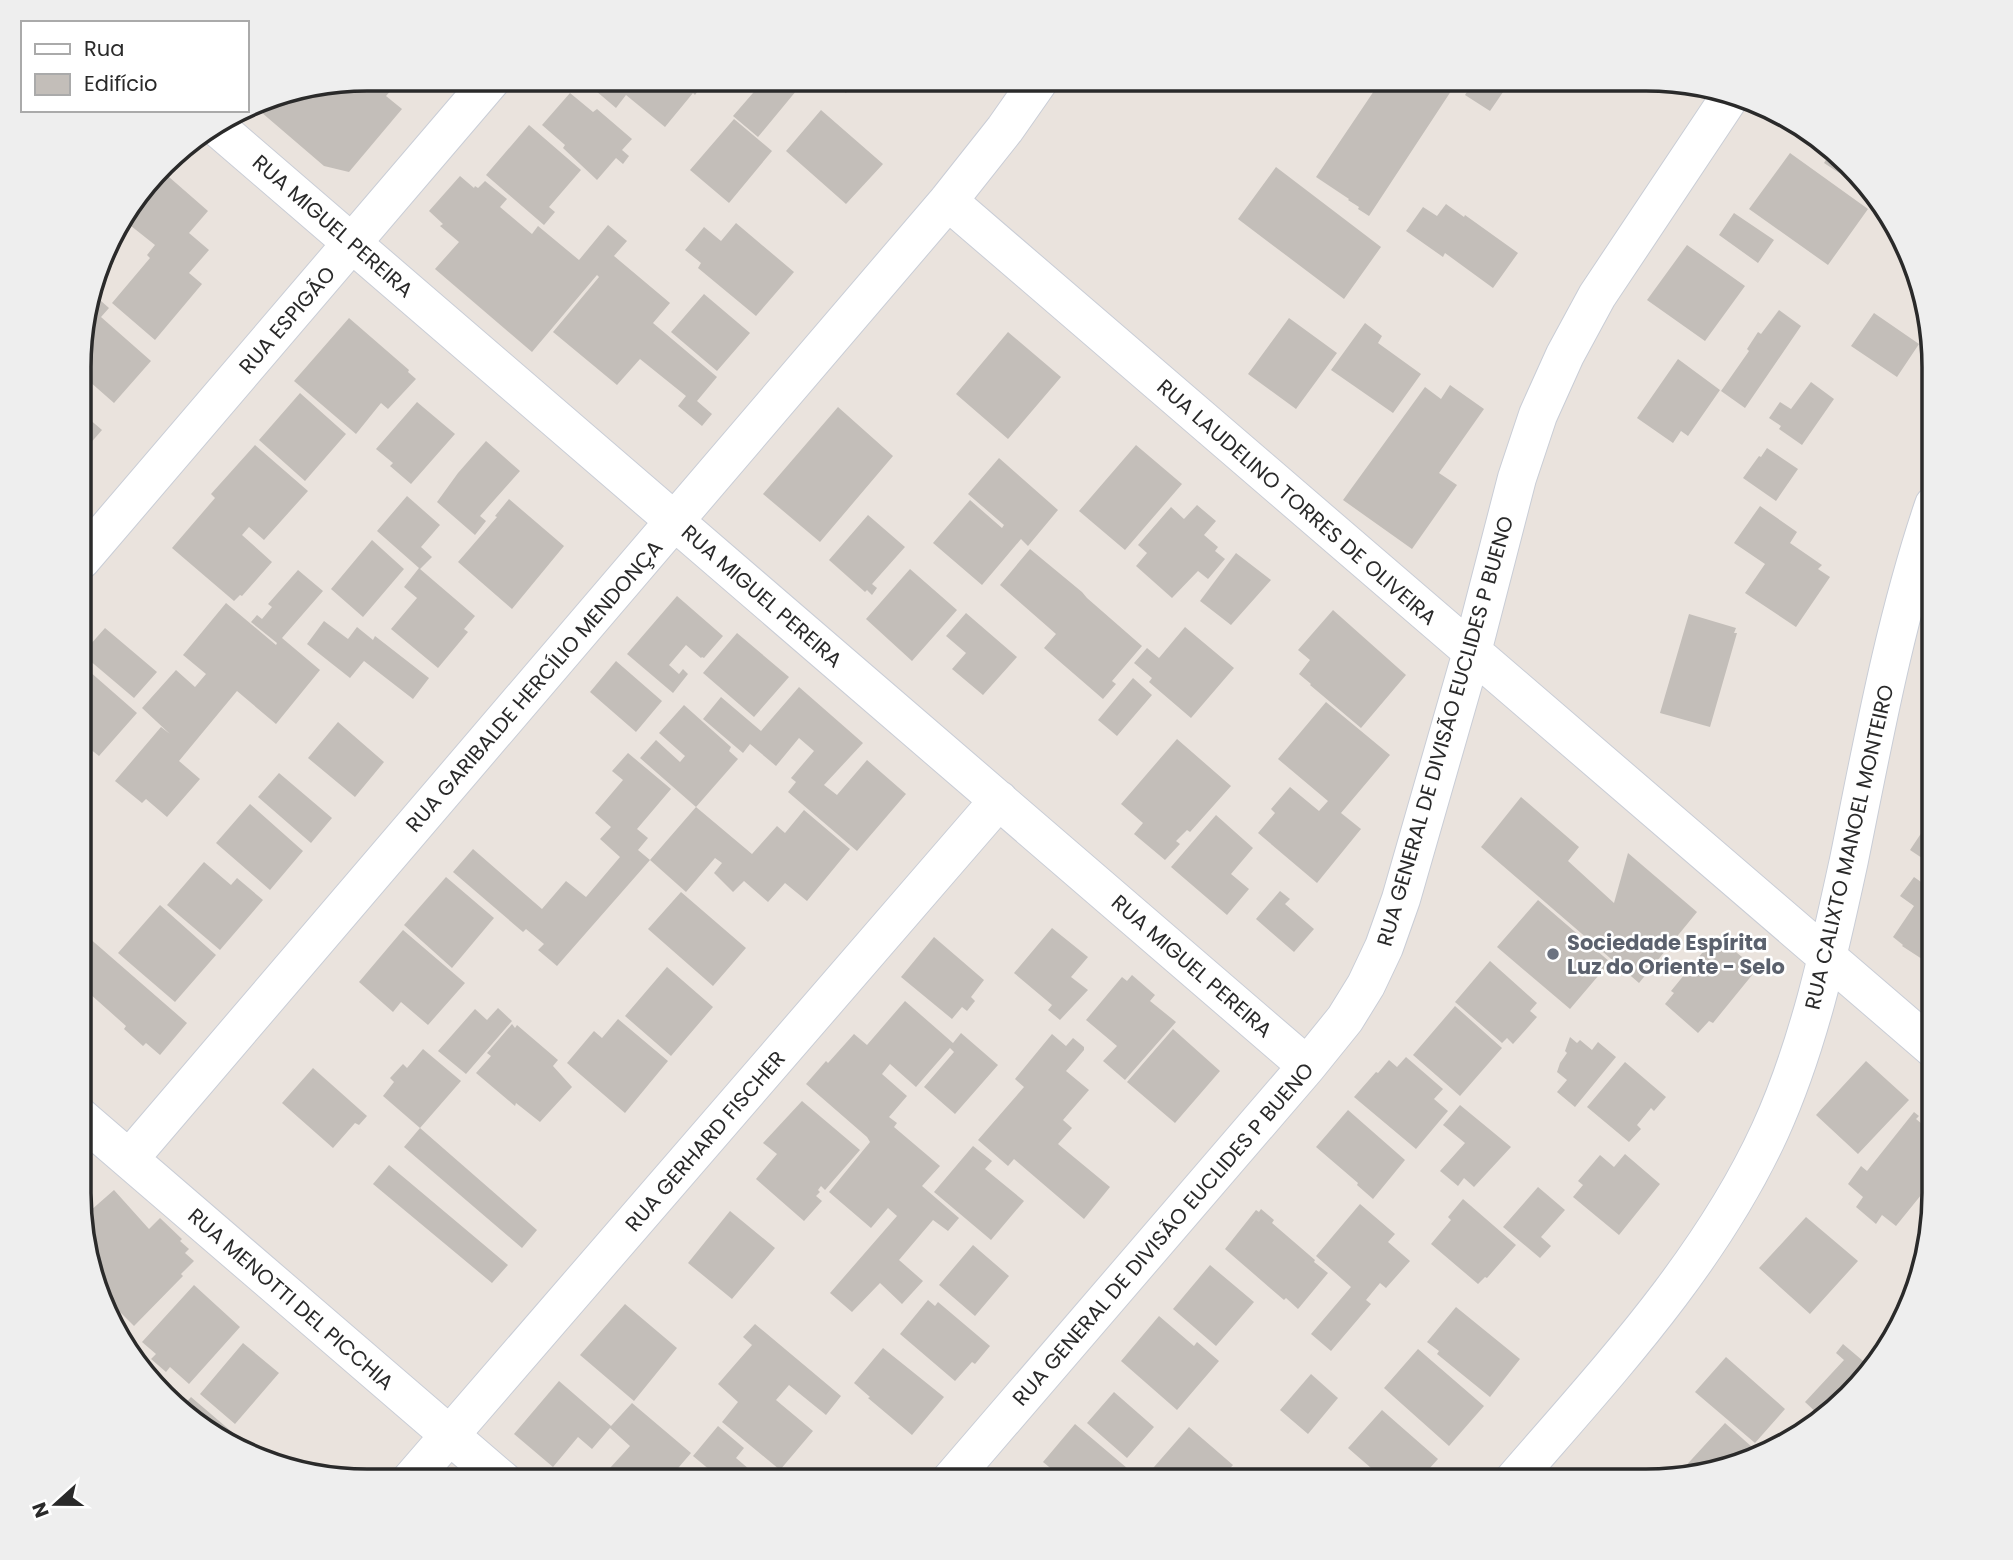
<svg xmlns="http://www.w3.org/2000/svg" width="2013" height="1560" viewBox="0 0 2013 1560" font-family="Poppins,sans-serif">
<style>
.building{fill:#c3beb9}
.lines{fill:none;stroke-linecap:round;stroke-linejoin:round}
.street-casing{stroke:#c9cdd6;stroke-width:40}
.secondary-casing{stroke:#c9cdd6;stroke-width:40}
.street{stroke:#fff;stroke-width:38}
.secondary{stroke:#fff;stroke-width:38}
.worship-dot{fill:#6b7280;stroke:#fff;stroke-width:2.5}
.labels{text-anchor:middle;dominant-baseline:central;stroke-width:5;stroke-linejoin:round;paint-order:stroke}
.street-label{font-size:21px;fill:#2a2a2a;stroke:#fff}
.worship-label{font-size:21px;font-weight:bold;fill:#5b616d;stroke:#fff;text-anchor:start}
.rim{fill:none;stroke:#2a2a2a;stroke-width:3.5}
</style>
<rect width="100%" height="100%" fill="#eae3dd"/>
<!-- building -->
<path class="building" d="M367 79H401L386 96 402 109 349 172 324 166 254 106 274 94Z
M582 79H685L687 81 689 79 700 88 695 95 693 93 665 127 626 95 616 108Z
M765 79H806L758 137 733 116Z
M828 79H856L846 93Z
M1382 79H1459L1369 216 1358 209 1359 207 1348 200 1349 199 1316 177Z
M1475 79H1512L1490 111 1465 95Z
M570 93 593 112 597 109 632 139 622 150 629 156 623 164 616 158 597 180 563 148 565 145 542 125Z
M821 110 883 164 846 204 786 151Z
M734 119 772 151 729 203 690 170Z
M529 125 581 170 549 207 555 212 544 225 486 175Z
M1833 148 1836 150 1867 191 1824 163Z
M1790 153 1868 209 1828 265 1749 209Z
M1276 167 1381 247 1344 299 1238 219Z
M161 170 208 211 189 233 209 250 189 273 202 284 155 340 112 303 150 258 147 255 155 245 121 218Z
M460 176 474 188 475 186 478 188 485 181 507 199 500 207 532 234 538 226 579 260 608 225 627 241 614 256 670 303 653 323 717 377 697 401 712 414 702 426 678 406 686 396 640 359 617 385 553 332 599 277 597 275 532 352 435 269 459 242 440 226 443 224 429 211Z
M1446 204 1464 217 1465 215 1518 253 1493 288 1445 253 1443 257 1406 231 1423 207 1437 216Z
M1734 213 1774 240 1758 263 1719 235Z
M736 223 794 272 756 316 698 268 701 263 685 250 704 227 721 241Z
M1687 245 1745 286 1705 341 1647 300Z
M93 294 109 308 101 317 151 361 114 403 81 374V339L86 334 81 329Z
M704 294 750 333 717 371 671 332Z
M1779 310 1801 326 1745 408 1721 391 1749 351 1747 349 1758 332 1761 334Z
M1874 313 1919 344 1897 377 1851 346Z
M349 318 409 370 408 372 416 379 388 409 381 403 356 434 294 381Z
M1289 318 1337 353 1296 409 1248 374Z
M1365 323 1382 336 1378 343 1421 374 1393 413 1331 370Z
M1008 332 1061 377 1008 439 956 394Z
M1678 359 1720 390 1688 436 1681 431 1673 443 1637 418Z
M1811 382 1834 399 1802 445 1779 429 1781 426 1769 418 1780 402 1791 409Z
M1450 385 1484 409 1439 473 1457 485 1412 549 1343 500 1425 387 1441 399Z
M300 393 346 434 305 481 259 440Z
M417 402 455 434 411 484 390 466 393 463 376 449Z
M838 407 893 456 820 542 763 494Z
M81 412 102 430 81 454Z
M486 441 520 471 480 516 486 521 475 535 437 502 458 473Z
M255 445 308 491 264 540 249 527 242 535 272 562 242 596 240 595 234 601 172 548 215 498 211 494Z
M1136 445 1182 484 1125 550 1079 511Z
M1767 448 1798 469 1776 501 1743 478 1759 456 1761 457Z
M999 458 1058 510 1028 546 1021 539 982 585 933 543 970 500 1002 528 1004 525 968 494Z
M407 496 440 525 421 547 432 557 420 569 475 616 464 629 468 632 438 668 391 629 417 598 404 587 419 568 377 531Z
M509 499 564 546 512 609 458 562 497 517 495 516Z
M1197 505 1216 521 1204 535 1218 547 1215 551 1225 559 1208 579 1198 571 1172 598 1136 566 1147 553 1138 545 1171 507 1184 519Z
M1760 506 1797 532 1790 543 1822 565 1818 569 1830 577 1796 627 1745 593 1765 564 1734 543Z
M868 515 905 547 872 584 877 588 872 595 867 590 865 592 829 560Z
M372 540 404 569 363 617 331 589Z
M1030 549 1082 592 1087 598 1142 646 1112 681 1116 684 1103 699 1044 648 1056 634 1000 585Z
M1236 553 1271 580 1231 625 1200 601Z
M910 569 957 610 912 661 866 619Z
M298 570 323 591 282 638 320 670 276 724 237 691 179 761 200 779 167 817 146 799 142 803 115 781 161 727 170 734 142 708 176 670 195 687 206 674 183 655 226 603 276 645 277 643 251 622 257 615 262 619 272 607 268 604Z
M677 596 723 636 704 658 702 657 701 658 686 645 669 665 679 674 683 669 688 674 673 693 627 654Z
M1333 610 1406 675 1361 728 1310 685 1311 684 1299 674 1310 660 1298 650Z
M966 613 1017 657 983 695 952 669 966 653 946 636Z
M1689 614 1736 628 1734 633H1737L1710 727 1660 713Z
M324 621 348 639 357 627 373 640 375 636 429 678 413 699 364 661 350 678 307 644Z
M1185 627 1234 668 1191 718 1149 682 1152 678 1134 663 1147 648 1159 658Z
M105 628 157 672 134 698 82 654Z
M737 633 789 677 754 717 703 673Z
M616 661 662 701 636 732 590 692Z
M81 664 137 713 99 756 80 741Z
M1133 678 1152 695 1117 736 1098 720Z
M799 687 863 743 824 785 837 795 867 760 906 794 857 851 788 792 796 782 791 778 814 751 799 738 776 766 750 744 743 753 703 719 721 697 761 731Z
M1326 702 1390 755 1341 813 1361 829 1317 883 1258 833 1275 813 1271 809 1290 787 1319 811 1328 801 1278 759Z
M684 705 731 747 729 751 738 759 696 807 640 758 656 740 680 762 685 756 659 733Z
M338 722 384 762 355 797 308 758Z
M1177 739 1231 786 1190 832 1187 830 1176 841 1180 844 1165 860 1134 834 1143 823 1121 804Z
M628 753 671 789 637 829 648 838 638 850 650 860 557 966 538 950 544 944 526 929 523 932 453 872 473 849 542 909 566 881 586 897 620 857 600 839 611 827 595 813 623 780 612 771Z
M279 773 332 818 311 843 258 797Z
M1521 797 1579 847 1568 861 1614 903 1628 853 1697 912 1639 983 1481 847Z
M250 804 303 851 270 890 216 843Z
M696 807 752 854 777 826 785 833 804 810 850 849 807 901 785 883 768 902 744 881 733 892 714 873 722 863 715 858 686 892 650 860Z
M1934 814V866L1910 850Z
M1216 815 1253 848 1231 874 1249 889 1227 915 1171 867Z
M204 862 231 885 237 878 263 900 220 950 167 905Z
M446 877 494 918 452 968 404 925Z
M1914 877 1934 891V941L1922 959 1902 946 1903 945 1893 937 1914 906 1900 896Z
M1280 891 1290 899 1285 904 1314 929 1294 952 1256 919Z
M681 892 746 948 713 986 648 929Z
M1538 900 1610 962 1570 1009 1497 947Z
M160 905 216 955 175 1002 118 953Z
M1052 928 1088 957 1071 977 1088 990 1060 1020 1048 1010 1052 1005 1014 973Z
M80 930 187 1023 160 1055 146 1043 143 1046 124 1029 126 1026 80 985Z
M403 930 465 983 428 1025 401 1002 393 1012 359 982Z
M1716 936 1757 969 1713 1023 1709 1021 1698 1033 1665 1004 1674 993 1671 991Z
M934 937 984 980 971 997 975 1001 967 1011 962 1007 952 1019 901 977Z
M1490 961 1537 1003 1530 1011 1537 1017 1513 1044 1507 1038 1502 1043 1455 1002Z
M667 967 713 1007 671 1056 625 1016Z
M1132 975 1155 995 1150 1001 1176 1022 1125 1080 1103 1061 1117 1046 1086 1020 1122 977 1127 981Z
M905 1001 953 1043 961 1033 998 1065 955 1114 924 1087 954 1052 950 1048 916 1087 890 1064 882 1074 907 1096 889 1117 897 1123 894 1127 940 1166 922 1186 959 1218 948 1231 933 1220 899 1260 923 1281 902 1304 880 1283 852 1312 830 1293 897 1216 888 1208 871 1228 829 1192 870 1142 867 1137 806 1084 826 1061 828 1063 854 1034 867 1045Z
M1455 1006 1502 1048 1460 1096 1413 1055Z
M498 1008 512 1021 466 1074 438 1051 475 1009 487 1020Z
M618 1019 668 1061 625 1113 567 1063 594 1031 602 1038Z
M512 1024 515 1028 517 1025 558 1060 553 1066 572 1087 540 1122 516 1103 515 1106 476 1073 491 1056 487 1053Z
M1173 1029 1220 1071 1175 1123 1127 1082Z
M1052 1034 1066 1046 1073 1038 1084 1047V1050L1066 1071 1089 1090 1063 1120 1072 1128 1058 1144 1110 1187 1084 1219 1014 1159 1008 1166 978 1140 1024 1087 1015 1079Z
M1570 1037 1577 1043 1580 1040 1592 1050 1598 1042 1616 1057 1575 1107 1557 1092 1567 1080 1557 1072 1560 1063 1567 1053 1565 1051Z
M423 1049 461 1081 420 1128 383 1096 394 1082 390 1078 403 1064 407 1068Z
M1406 1057 1443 1089 1434 1099 1448 1111 1416 1149 1354 1097 1376 1072 1378 1073 1389 1060 1397 1067Z
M1866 1061 1909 1100 1858 1154 1816 1115Z
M1625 1062 1666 1097 1654 1111 1651 1108 1637 1125 1641 1129 1629 1142 1587 1107Z
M313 1068 367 1116 359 1125 355 1123 333 1148 282 1103Z
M802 1101 860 1150 825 1190 821 1186 818 1190 820 1192 816 1196 822 1201 804 1221 756 1179 777 1154 763 1143Z
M1460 1105 1511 1147 1474 1187 1464 1178 1458 1186 1440 1171 1465 1143 1443 1125Z
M1348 1110 1405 1160 1373 1199 1357 1185 1358 1183 1316 1147Z
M1914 1112 1919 1116 1916 1119 1934 1134V1179L1896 1226 1882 1215 1876 1224 1856 1207 1863 1197 1848 1184 1861 1166 1867 1171Z
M420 1128 537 1230 522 1248 404 1147Z
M973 1146 992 1161 985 1169 1024 1201 991 1240 934 1192Z
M1625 1154 1660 1184 1619 1235 1573 1197 1583 1185 1578 1181 1600 1155 1614 1167Z
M389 1165 508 1265 492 1283 373 1184Z
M1538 1187 1565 1210 1541 1237 1551 1246 1540 1258 1503 1227Z
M114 1190 149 1229 160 1218 182 1239 180 1241 189 1249 185 1253 194 1261 181 1274 183 1276 134 1326 101 1293 97 1279 100 1277 95 1272 79 1213V1200L90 1211Z
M1463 1199 1516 1245 1487 1278 1485 1277 1478 1284 1431 1244 1451 1220 1448 1217Z
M1360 1204 1395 1234 1388 1242 1410 1261 1386 1288 1380 1283 1366 1300 1371 1304 1331 1351 1311 1334 1351 1287 1316 1256Z
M1261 1209 1274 1220 1272 1223 1315 1260 1314 1262 1328 1273 1298 1309 1286 1298 1284 1300 1225 1249 1256 1210 1259 1212Z
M730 1211 775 1248 732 1299 688 1263Z
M1806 1217 1858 1261 1810 1314 1759 1268Z
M973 1245 1009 1276 975 1316 939 1285Z
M1210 1265 1254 1302 1216 1346 1173 1309Z
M194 1285 240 1327 189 1384 170 1367 166 1372 151 1359 156 1354 142 1342Z
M928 1300 935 1306 938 1302 990 1346 975 1364 972 1362 955 1381 900 1334Z
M625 1304 677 1348 634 1401 580 1355Z
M1456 1307 1520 1359 1490 1397 1437 1354 1439 1351 1427 1342Z
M1159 1316 1194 1346 1197 1342 1219 1361 1177 1410 1121 1361Z
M755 1324 841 1396 826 1415 789 1385 776 1400 813 1431 780 1470 722 1422 738 1402 718 1384 752 1345 743 1337Z
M243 1343 279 1373 235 1424 200 1394Z
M1843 1344 1869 1366 1838 1402 1820 1416 1805 1402 1844 1360 1836 1353Z
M883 1348 944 1397 912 1435 868 1398 870 1397 854 1383Z
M1418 1349 1484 1406 1449 1446 1384 1388Z
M1726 1357 1785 1409 1755 1443 1695 1392Z
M1311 1374 1338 1398 1308 1434 1280 1410Z
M559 1381 611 1426 632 1403 691 1453 667 1481H603L600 1479 630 1446 610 1428 592 1449 578 1437 553 1467 514 1434Z
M1114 1392 1154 1427 1127 1458 1087 1423Z
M191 1397 267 1462 257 1459 179 1411Z
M1382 1410 1438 1459 1418 1481H1386L1348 1448Z
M1725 1423 1761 1455 1683 1473 1681 1471Z
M1075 1424 1134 1474 1132 1477 1137 1481H1066L1043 1462Z
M718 1426 744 1448 736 1458 763 1481H723L693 1456Z
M1189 1427 1233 1465 1219 1481H1155L1147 1475Z"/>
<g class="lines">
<defs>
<path id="street" d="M217 127 1307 1066
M948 201 1934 1049
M80 1117 503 1481
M129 1159 948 201 1005 129 1040 79
M410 1481 999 800
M950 1481 1307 1066 1345 1019 1366 985 1384 947 1401 899 1472 652 1517 478 1538 415 1565 355 1597 296 1731 95
M1513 1481C1607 1372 1709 1264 1770 1131 1809 1045 1829 952 1849 860 1873 741 1895 620 1934 505"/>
<path id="secondary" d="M81 560 492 79"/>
</defs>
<!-- street casing -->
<use href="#street" class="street-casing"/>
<!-- secondary casing -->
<use href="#secondary" class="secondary-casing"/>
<!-- street -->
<use href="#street" class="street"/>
<!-- secondary -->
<use href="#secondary" class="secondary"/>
</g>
<!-- markers -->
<circle class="worship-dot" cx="1553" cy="954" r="7"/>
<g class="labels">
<!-- street labels -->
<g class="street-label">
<text transform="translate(333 226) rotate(41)">RUA MIGUEL PEREIRA</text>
<text transform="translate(287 320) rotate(-49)">RUA ESPIGÃO</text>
<text transform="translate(1297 502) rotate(41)">RUA LAUDELINO TORRES DE OLIVEIRA</text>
<text transform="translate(762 596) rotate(41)">RUA MIGUEL PEREIRA</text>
<text transform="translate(534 686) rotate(-49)">RUA GARIBALDE HERCÍLIO MENDONÇA</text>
<text transform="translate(1445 731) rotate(-74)">RUA GENERAL DE DIVISÃO EUCLIDES P BUENO</text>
<text transform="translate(1849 847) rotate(-77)">RUA CALIXTO MANOEL MONTEIRO</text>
<text transform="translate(1192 966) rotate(41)">RUA MIGUEL PEREIRA</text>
<text transform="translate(705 1141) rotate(-49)">RUA GERHARD FISCHER</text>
<text transform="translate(1163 1234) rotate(-49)">RUA GENERAL DE DIVISÃO EUCLIDES P BUENO</text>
<text transform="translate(291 1299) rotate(41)">RUA MENOTTI DEL PICCHIA</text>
</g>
<!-- worship labels -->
<g class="worship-label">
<text x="1567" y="942">Sociedade Espírita<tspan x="1567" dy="24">Luz do Oriente - Selo</tspan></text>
</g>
</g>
<!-- crop -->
<path d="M0 0H2013V1560H0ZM367 91H1646A276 276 0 0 1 1922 367V1193A276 276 0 0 1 1646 1469H367A276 276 0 0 1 91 1193V367A276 276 0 0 1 367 91Z" fill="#eee" fill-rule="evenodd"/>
<path class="rim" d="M367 91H1646A276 276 0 0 1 1922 367V1193A276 276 0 0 1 1646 1469H367A276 276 0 0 1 91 1193V367A276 276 0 0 1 367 91Z"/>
<!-- legend -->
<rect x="21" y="21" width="228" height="91" fill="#ffffff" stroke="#aaaaaa" stroke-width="2"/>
<rect x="35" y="44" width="35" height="10" fill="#ffffff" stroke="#aaaaaa" stroke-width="2"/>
<text x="84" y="56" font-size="21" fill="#2a2a2a">Rua</text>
<rect x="35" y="74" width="35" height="21" fill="#c3beb9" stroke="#aaaaaa" stroke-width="2"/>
<text x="84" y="91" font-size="21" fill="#2a2a2a">Edifício</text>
<!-- north arrow -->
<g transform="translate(56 1504) rotate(249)" stroke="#ffffff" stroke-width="5" paint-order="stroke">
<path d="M0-5L12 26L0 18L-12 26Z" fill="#2a2a2a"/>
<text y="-10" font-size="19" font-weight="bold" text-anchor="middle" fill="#2a2a2a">N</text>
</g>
</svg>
